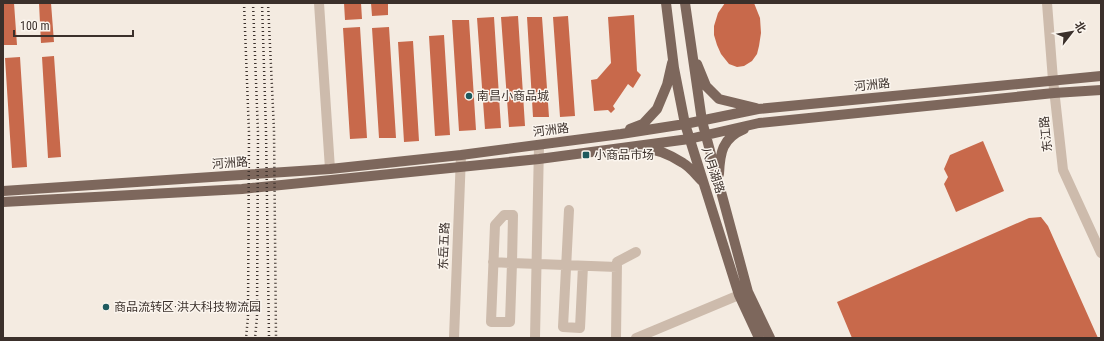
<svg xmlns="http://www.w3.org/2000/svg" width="1104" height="341" viewBox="0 0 1104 341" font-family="'Roboto Condensed','Noto Sans SC',sans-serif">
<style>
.building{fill:#c8694b}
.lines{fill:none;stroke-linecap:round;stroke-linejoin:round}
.minor{stroke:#cdbbac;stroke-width:10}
.major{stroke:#7d675c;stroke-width:10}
.rail{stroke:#3b302b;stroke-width:2.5;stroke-dasharray:1 3;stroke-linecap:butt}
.poi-dot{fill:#1f5a5e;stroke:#fbf5ee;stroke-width:1.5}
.labels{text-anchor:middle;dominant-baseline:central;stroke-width:3;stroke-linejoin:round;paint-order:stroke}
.street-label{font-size:12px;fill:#3b302b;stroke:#fbf5ee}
.poi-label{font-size:12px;fill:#3b302b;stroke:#fbf5ee;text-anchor:start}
</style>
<rect width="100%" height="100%" fill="#f4ebe1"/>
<!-- building -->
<path class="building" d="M3 3H14L17 45H3Z
M39 3H51L54 42 41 43Z
M344 3H361L362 19 345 20Z
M371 3H388V15L372 16Z
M725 3H754L760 18 761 33 759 46 757 54 752 61 744 66 737 67 729 64 721 54 717 45 714 35V26L718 13Z
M634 15 637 71 641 75 633 88 628 84 613 106 615 109 611 113 608 110 594 111 591 80 597 79 611 63 608 17Z
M518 16 525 126 509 127 501 17Z
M568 16 575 116 560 117 553 17Z
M494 17 501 128 485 129 477 18Z
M527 17H542L549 117H533Z
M452 20H469L476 130 459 131Z
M360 27 367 138 350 139 343 28Z
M389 27 396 138H379L372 28Z
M444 35 450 135 435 136 429 36Z
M413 41 419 141 404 142 398 42Z
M54 56 61 157 48 158 42 57Z
M20 57 27 167 12 168 5 58Z
M983 141 1004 191 956 212 944 184 948 177 944 169 950 155Z
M1041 217 1048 226 1098 338H852L837 302 1029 218Z"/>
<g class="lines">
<!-- minor -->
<path class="minor" d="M319 3 330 169
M1047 3 1053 80 1063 170 1101 253
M569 210 563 327 580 328 583 266
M493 262 512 263 510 322H491L495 225 504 215H513L512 263 617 267
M454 338 461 155
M535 338 539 145
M616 338 617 262 636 252
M636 338 739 295"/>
<!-- major -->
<path class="major" d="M666 3 674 68 685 124 739 295 759 338
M685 3 702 121 748 292 770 338
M697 64 706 86 719 99 756 108
M630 129 643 124 657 109 667 85 672 63
M642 148C656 149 671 155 683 163 690 167 696 175 702 181
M719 174C720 153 722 138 744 129
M3 191 330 169 461 155 621 134 685 124 758 109 1101 76
M3 202 242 189 460 167 539 159 689 139 759 123 1054 93 1101 90"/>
<!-- rail -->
<path class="rail" d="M244 3 249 133 248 317 246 338
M253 3 258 133 257 317 255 338
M262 3 266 131 269 338
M268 3 274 130 276 338"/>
</g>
<!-- markers -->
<g class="poi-dot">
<circle cx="469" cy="96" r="4"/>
<rect x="582" y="151" width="8" height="8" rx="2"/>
<circle cx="106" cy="307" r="4"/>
</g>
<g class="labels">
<!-- street labels -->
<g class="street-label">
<text transform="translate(872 85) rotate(-6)">河洲路</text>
<text transform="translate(551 130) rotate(-7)">河洲路</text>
<text transform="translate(1046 134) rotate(-96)">东江路</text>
<text transform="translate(230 163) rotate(-4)">河洲路</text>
<text transform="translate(713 170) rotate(72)">八月湖路</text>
<text transform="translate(444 246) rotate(-88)">东岳五路</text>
</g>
<!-- poi labels -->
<g class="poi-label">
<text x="477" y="96">南昌小商品城</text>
<text x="594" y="155">小商品市场</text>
<text x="114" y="307">商品流转区·洪大科技物流园</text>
</g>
</g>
<!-- border -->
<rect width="1104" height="341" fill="none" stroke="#3b302b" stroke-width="8"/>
<!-- north arrow -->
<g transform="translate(1072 32) rotate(59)" stroke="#fbf5ee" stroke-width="3" paint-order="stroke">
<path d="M0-3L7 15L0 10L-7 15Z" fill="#3b302b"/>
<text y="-6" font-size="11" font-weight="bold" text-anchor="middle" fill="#3b302b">北</text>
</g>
<!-- scale -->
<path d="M14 30v6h119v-6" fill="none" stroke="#3b302b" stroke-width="2"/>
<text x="20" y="30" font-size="12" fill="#3b302b" stroke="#fbf5ee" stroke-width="3" paint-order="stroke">100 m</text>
</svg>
